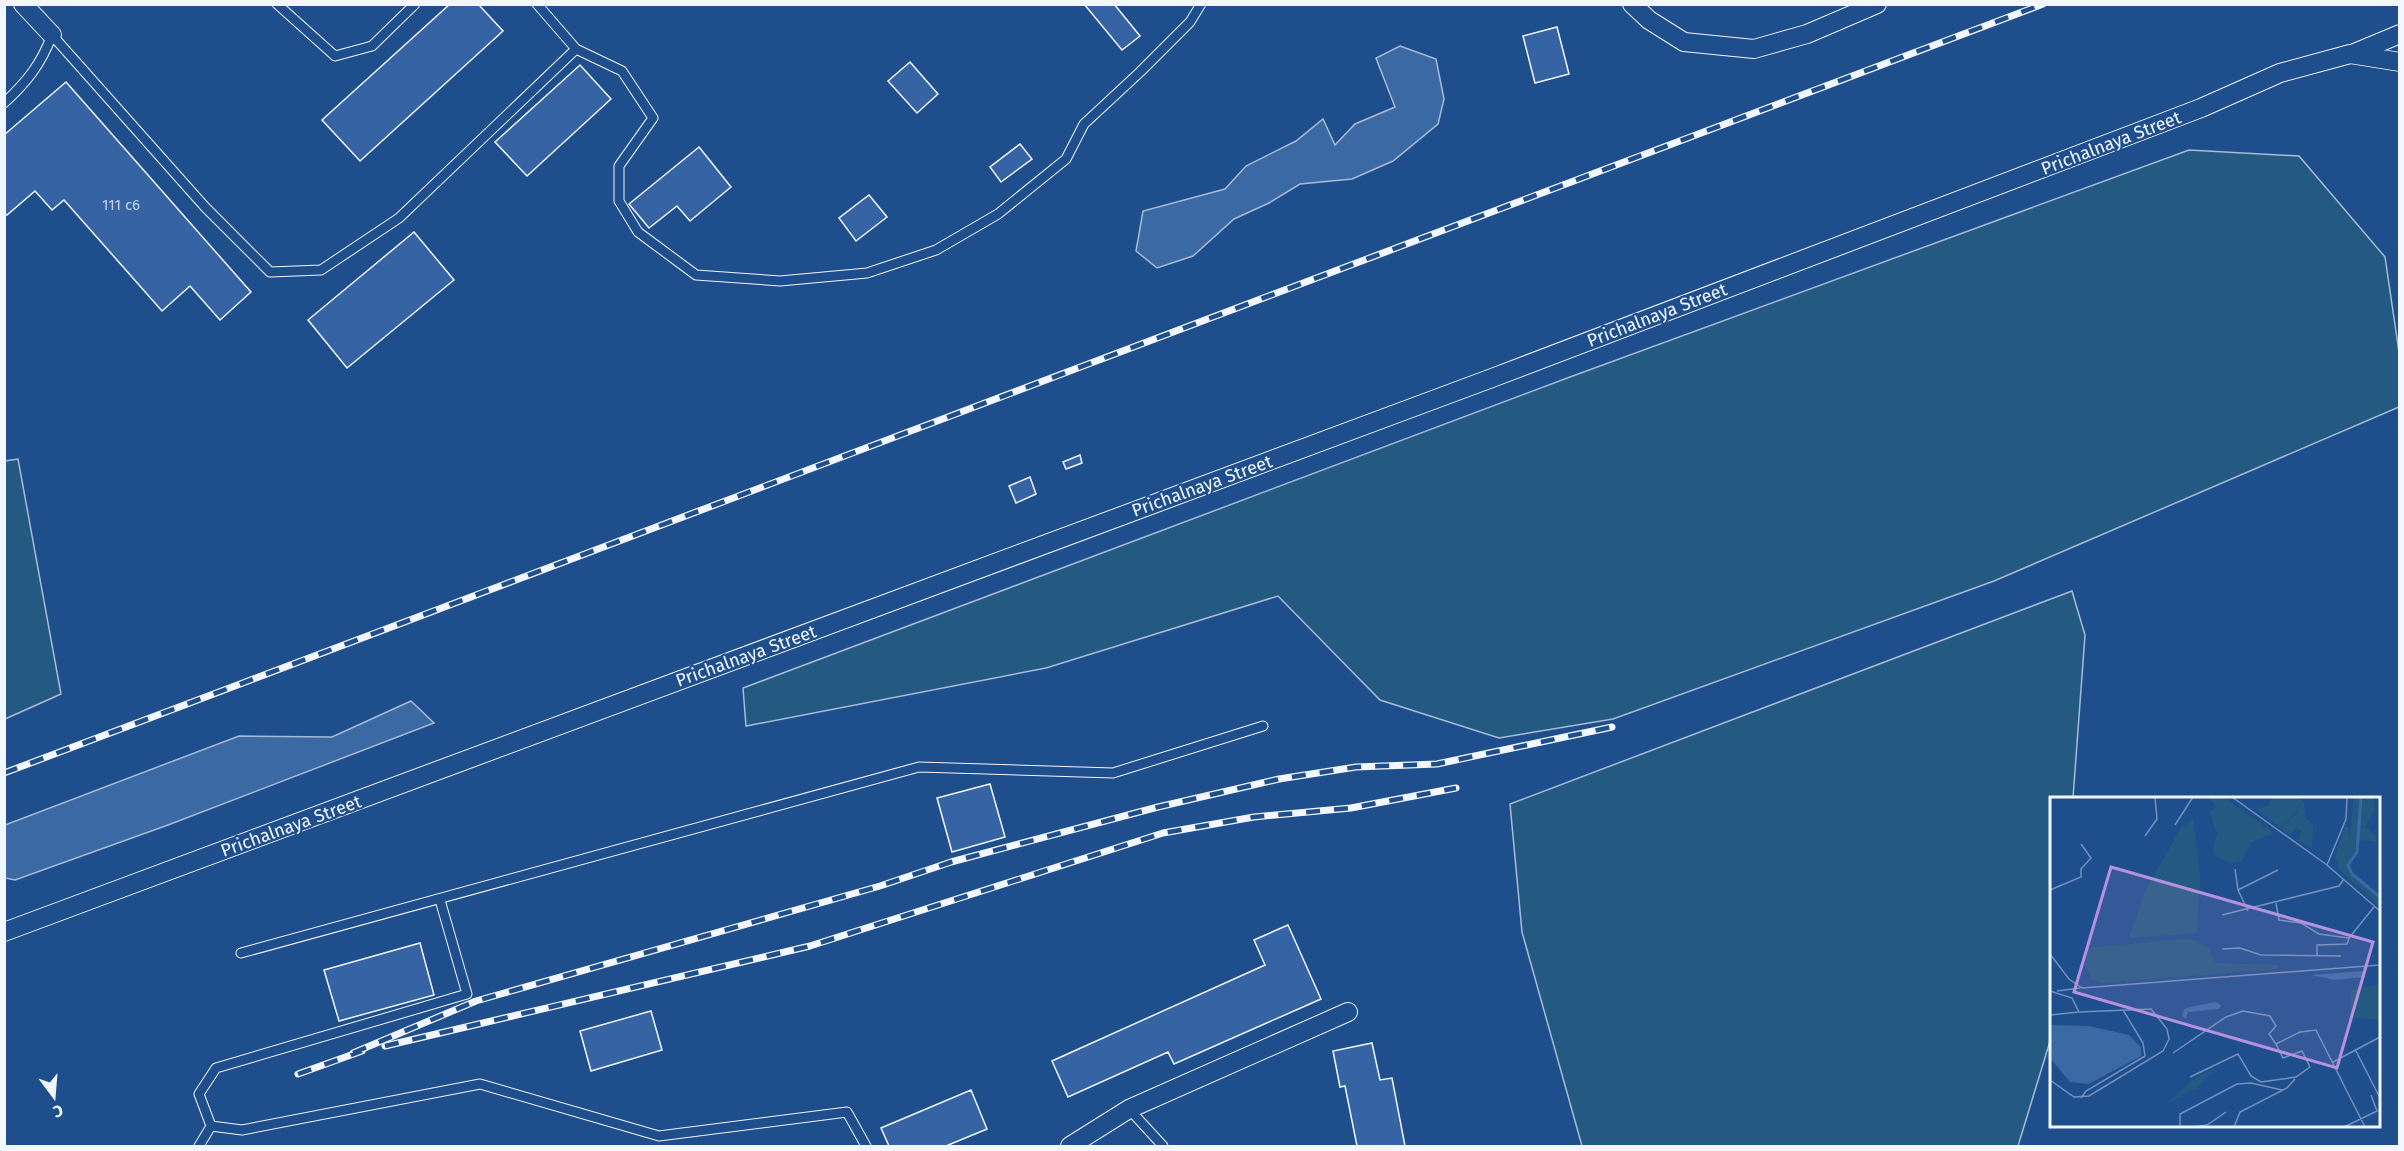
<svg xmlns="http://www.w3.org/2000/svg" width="2404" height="1151" viewBox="0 0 2404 1151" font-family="'Fira Sans',sans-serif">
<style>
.green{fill:#245a82;stroke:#a8bbd7;stroke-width:1.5}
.water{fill:#3b69a3;stroke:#a8bbd7;stroke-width:1.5}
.building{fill:#3563a3;stroke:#f2f6ff;stroke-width:1.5}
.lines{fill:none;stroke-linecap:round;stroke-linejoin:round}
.service-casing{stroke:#f2f6ff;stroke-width:11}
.minor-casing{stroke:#f2f6ff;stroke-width:20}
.service{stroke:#1f4e8c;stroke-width:9}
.minor{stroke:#1f4e8c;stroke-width:18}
.rail-casing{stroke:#f2f6ff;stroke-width:7}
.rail{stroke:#1f4e8c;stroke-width:4.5;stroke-dasharray:14;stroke-linecap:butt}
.labels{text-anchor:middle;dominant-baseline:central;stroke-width:4.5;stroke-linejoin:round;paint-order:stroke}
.number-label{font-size:15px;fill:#c3d1e8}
.street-label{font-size:18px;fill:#f2f6ff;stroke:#1f4e8c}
.inset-river{fill:none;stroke:#3b69a3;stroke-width:3}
.inset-road{fill:none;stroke:#7391ba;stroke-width:1.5}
.view{fill:#b691df;fill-opacity:0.15;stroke:#b691df;stroke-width:3}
.inset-edge{fill:none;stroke:#f2f6ff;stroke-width:3}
</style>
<rect width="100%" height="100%" fill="#1f4e8c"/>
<!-- green -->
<path class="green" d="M2189 150 2299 156 2385 257 2399 352V407L1994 581 1613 719 1499 738 1380 700 1278 596 1046 668 746 726 743 688 1570 377Z
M18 459 61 694 5 719V461Z
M2072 591 2085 635 2073 798H2052L2051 1038 2018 1146H1582L1522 932 1510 804Z"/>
<!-- water -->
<path class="water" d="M1400 46 1436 59 1444 99 1438 124 1393 161 1352 179 1300 184 1269 203 1234 219 1193 256 1157 268 1136 251 1143 211 1225 189 1246 166 1296 141 1323 119 1335 145 1355 124 1395 107 1376 58Z
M411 701 434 723 168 825 15 880 5 878V825L239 736 332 737Z"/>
<!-- building -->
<path class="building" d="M450 4H478L503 31 360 161 322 120Z
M1084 4H1114L1140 36 1122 50Z
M1557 27 1569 74 1535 83 1523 36Z
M910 62 938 94 917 113 888 81Z
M580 65 611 99 527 176 495 142Z
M66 82 251 292 220 320 190 286 162 311 64 200 52 210 35 191 7 215 4 213V135Z
M1020 144 1032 159 1001 182 990 167Z
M699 147 731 187 690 221 677 206 649 228 629 204Z
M869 195 887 217 856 241 839 218Z
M414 232 454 280 347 368 308 320Z
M1080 455 1082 463 1066 469 1063 462Z
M1030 477 1036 494 1016 503 1009 486Z
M990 784 1005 837 952 852 937 798Z
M1288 925 1321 999 1174 1064 1168 1052 1068 1097 1052 1061 1265 965 1254 940Z
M420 943 434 995 339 1021 324 970Z
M651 1011 662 1050 591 1071 580 1031Z
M1372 1043 1380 1080 1392 1078 1405 1146H1357L1345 1086 1340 1087 1333 1051Z
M971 1090 987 1129 946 1146H889L881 1128Z"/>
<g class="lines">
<defs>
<path id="service" d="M277 4 335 56 372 46 415 4
M537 4 576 49
M4 103C27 82 41 64 52 35L205 207 270 272 321 270 399 218 576 49 622 71 653 118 619 166V201L638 232 696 275 780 281 867 273 936 250 998 214 1066 159 1084 124 1140 72 1190 22 1201 4
M440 900 467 994 216 1068 199 1094 211 1126 242 1130 480 1084 659 1136 847 1112 866 1146
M241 953 919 767 1113 773 1263 726
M1129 1109 1163 1146
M199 1146 211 1126"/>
<path id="minor" d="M23 4 52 35
M1632 4 1649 20 1684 42 1754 49 1807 34 1877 4
M2352 54 2400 34
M4 932 1492 378 2201 108 2280 73 2350 54 2400 62
M1070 1146 1129 1109 1348 1012"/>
</defs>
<!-- service casing -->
<use href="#service" class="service-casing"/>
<!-- minor casing -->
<use href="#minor" class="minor-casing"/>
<!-- service -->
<use href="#service" class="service"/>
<!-- minor -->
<use href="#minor" class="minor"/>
<defs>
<path id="rail" d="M4 773 2043 4
M385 1046 810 946 1163 833 1254 817 1351 808 1456 788
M353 1053 476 1001 880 886 951 862 1158 807 1279 779 1356 767 1437 764 1612 727
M298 1074 362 1051"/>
</defs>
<!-- rail casing -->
<use href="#rail" class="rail-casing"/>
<!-- rail -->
<use href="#rail" class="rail"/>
</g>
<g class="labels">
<!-- number labels -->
<g class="number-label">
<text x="121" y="205">111 с6</text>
</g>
<!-- street labels -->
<g class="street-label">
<text transform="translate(2111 143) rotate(-21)">Prichalnaya Street</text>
<text transform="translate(1657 315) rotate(-21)">Prichalnaya Street</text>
<text transform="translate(1202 486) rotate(-20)">Prichalnaya Street</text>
<text transform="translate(746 656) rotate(-20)">Prichalnaya Street</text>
<text transform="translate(291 826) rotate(-20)">Prichalnaya Street</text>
</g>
</g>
<!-- overview -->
<g transform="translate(2050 797)">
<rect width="330" height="330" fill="#1f4e8c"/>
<path d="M157 0H174L224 36 201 46 192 64 184 66 166 60 163 54 167 36 159 14 167 9ZM224 0H246L247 6 248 1 254 5 255 21 263 27 262 50 248 44 252 33 246 31 240 38 231 31 248 16V7L247 16 230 30 206 12 217 9ZM304 0H324L325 11 315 30 327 40 326 45 311 43 297 67 301 77 330 103V110L289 72 285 60 295 29H298L300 40ZM143 22 150 76 147 136 79 141 95 94 131 31ZM133 142 146 143 158 151 166 166 228 168 227 172 53 186 41 182 35 168 37 151ZM330 187V223L299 220 302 193ZM167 270 147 291 117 306 142 283Z" fill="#245a82"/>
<path d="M313 174 316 180 284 183 262 178ZM165 205 171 208 169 212 138 215 136 222 132 219 134 212 140 210ZM0 228 39 229 79 238 91 250V259L39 287 20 285 0 261Z" fill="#3b69a3"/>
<path class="inset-river" d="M311 0 307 55 298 68 302 77 330 100"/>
<path class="inset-road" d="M182 0 277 68 330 114M125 28 143 0M95 39 107 22 105 0M277 68 296 22 297 0M185 72 188 93 198 114M0 93 31 80V72L41 61 31 47M188 93 228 73M226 106 229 123 251 126 269 137 299 141 297 147 267 148V159M172 118 289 89 294 82M299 141 324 110M172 152 190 151 211 158 291 159M0 157 19 182 32 191 330 168M0 194 22 201 29 215 101 212 117 232 119 242 113 254 39 299 24 300 0 283M7 194 30 191M0 218 29 215M305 252 330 301M123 256 176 220 193 214 220 219 226 229 219 237 226 247 250 235 266 233 315 330M283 265 330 240M140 280 188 257 201 279 211 285 246 280 260 270 252 254 233 261 226 247M31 301 36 294 95 259 93 246 73 213M130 330V317L187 287 201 286 232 293M142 330 157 328 176 315M184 330 190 315 237 291 245 282M294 330 327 314 321 298"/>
<path class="view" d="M61 70 323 145 287 271 24 195Z"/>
<rect width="330" height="330" class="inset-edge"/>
</g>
<!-- border -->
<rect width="2404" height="1151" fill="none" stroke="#f2f6ff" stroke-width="12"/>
<!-- north arrow -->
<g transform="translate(54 1097) rotate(164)" stroke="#1f4e8c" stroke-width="4.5" paint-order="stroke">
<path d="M0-4.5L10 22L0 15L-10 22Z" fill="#f2f6ff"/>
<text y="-9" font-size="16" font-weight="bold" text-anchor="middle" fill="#f2f6ff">С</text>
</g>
</svg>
